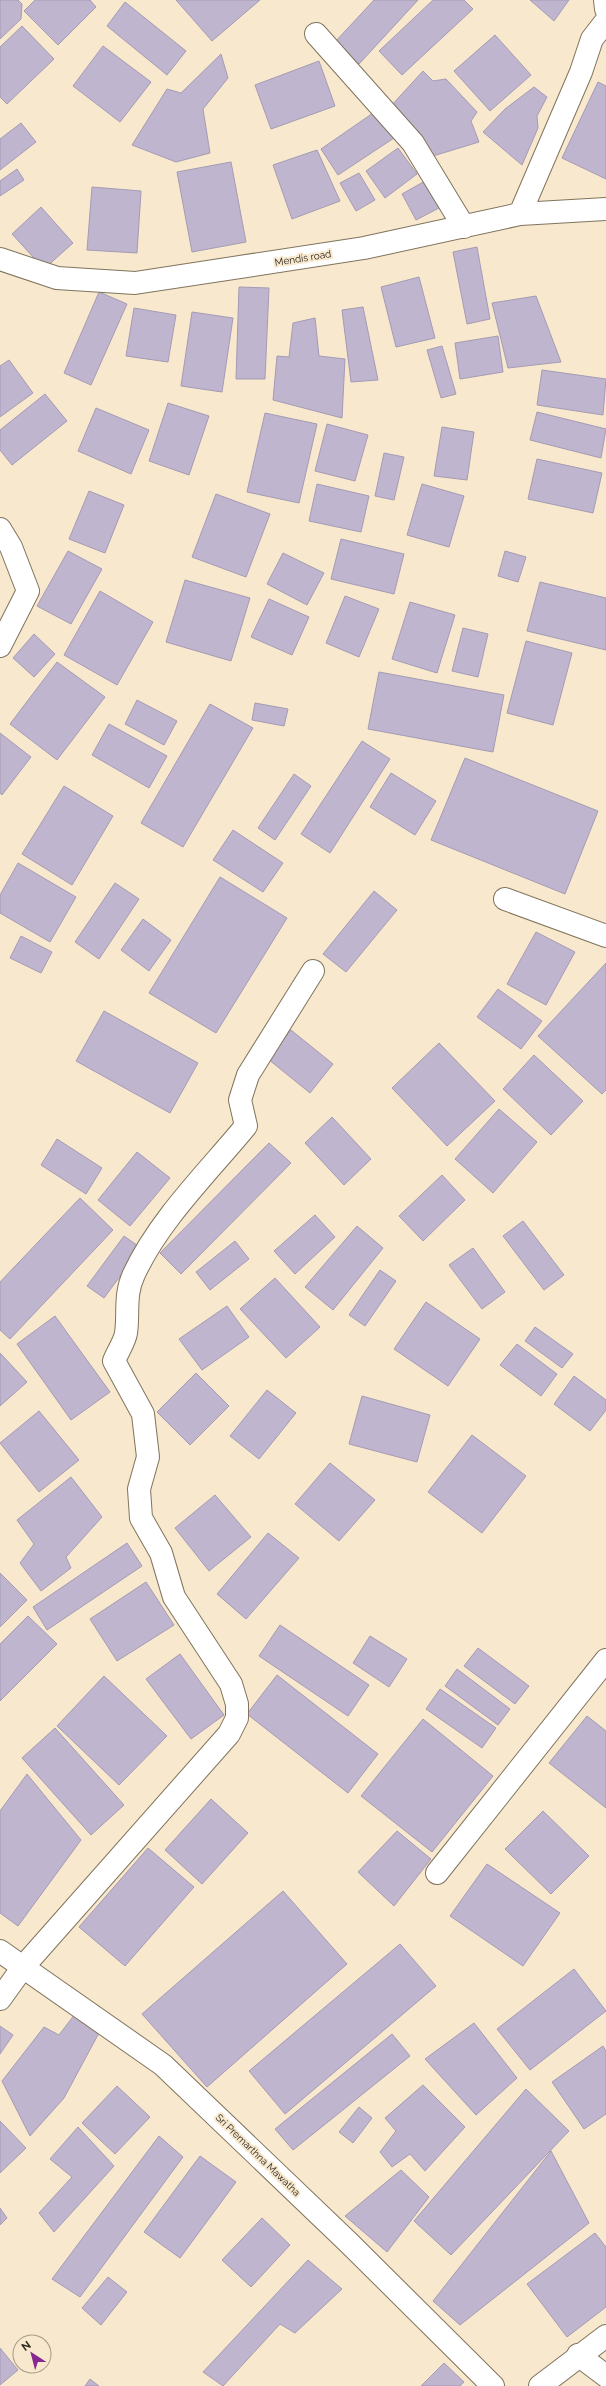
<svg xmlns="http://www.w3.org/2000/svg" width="606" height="2386" viewBox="0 0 606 2386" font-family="Raleway,sans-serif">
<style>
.building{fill:#bfb5cf;stroke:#a59bb4}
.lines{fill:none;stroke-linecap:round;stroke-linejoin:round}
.minor-casing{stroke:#81745d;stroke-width:24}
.tertiary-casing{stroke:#81745d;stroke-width:24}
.minor{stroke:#fff;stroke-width:22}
.tertiary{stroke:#fff;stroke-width:22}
.labels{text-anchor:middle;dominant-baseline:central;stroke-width:4;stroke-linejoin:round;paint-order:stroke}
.street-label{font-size:10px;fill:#2f2a20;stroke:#f7e8ce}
</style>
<rect width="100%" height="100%" fill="#f7e8ce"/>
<!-- building -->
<path class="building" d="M0 0H18L22 4 21 19 0 39Z
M35 0H90L96 7 58 45 24 11Z
M176 0H260L212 41Z
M374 0H418L359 64 335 42Z
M433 0H464L473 9 402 75 379 51Z
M530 0H569L554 21Z
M125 2 186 51 167 75 107 26Z
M22 26 54 59 7 104 0 97V47Z
M495 35 531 75 490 111 454 71Z
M103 46 151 82 120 122 73 86Z
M221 54 228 78 203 109 210 153 176 162 132 145 167 89 181 93Z
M319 61 335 106 271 129 255 85Z
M423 71 433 81 446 79 477 112 471 121 479 142 433 156 390 107Z
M598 82 606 86V179L562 158Z
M534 87 547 97 537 116 538 128 522 165 483 132 505 109Z
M376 111 394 138 338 175 321 149Z
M21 123 36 142 0 170V139Z
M398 148 417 174 385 198 366 171Z
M317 150 340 201 292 219 273 165Z
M231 162 246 242 192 252 177 172Z
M17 169 24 180 0 196V181Z
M359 173 375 200 356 211 340 183Z
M425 181 439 208 416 220 402 194Z
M92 187 141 191 137 253 87 250Z
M41 207 73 243 44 269 12 234Z
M477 247 490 319 467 324 453 252Z
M419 277 435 338 396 347 381 287Z
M239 287 269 288 265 379H236Z
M99 292 127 304 91 385 64 373Z
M536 296 561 362 508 368 492 303Z
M363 307 378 380 351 382 342 310Z
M134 308 176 315 168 362 126 356Z
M192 312 233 318 222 392 181 386Z
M315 318 319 356 345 359 342 418 273 400 277 356 289 357 293 323Z
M498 336 503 372 460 379 455 343Z
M442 346 456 394 441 398 427 350Z
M9 360 33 393 0 417V366Z
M542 370 606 379 603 415 537 405Z
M45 394 67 421 12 465 0 450V430Z
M168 403 209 416 189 475 149 461Z
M96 408 149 430 131 474 78 451Z
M537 412 606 429 601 458 530 440Z
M265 413 317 424 299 503 247 492Z
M327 424 368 435 355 481 315 471Z
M442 427 474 432 467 480 434 476Z
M384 453 404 457 394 500 375 496Z
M537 459 602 473 593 513 528 499Z
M317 484 369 496 361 532 309 521Z
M422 484 464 496 449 547 407 535Z
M89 491 124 505 105 553 69 539Z
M216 494 270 514 246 577 192 557Z
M341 539 404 554 394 594 331 579Z
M68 551 102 569 71 624 37 606Z
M505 551 526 557 518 582 498 576Z
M283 553 324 573 307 605 267 584Z
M185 580 250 598 231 661 166 642Z
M540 582 606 598V650L527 631Z
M100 591 153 622 117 685 64 655Z
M345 596 379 609 359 657 326 643Z
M269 599 309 617 292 655 251 637Z
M410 602 455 615 437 673 392 659Z
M463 628 488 634 478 677 452 671Z
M34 634 55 654 34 677 13 658Z
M526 641 572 653 553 725 507 713Z
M57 662 105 697 57 760 10 724Z
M379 672 504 695 493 752 368 729Z
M137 700 177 721 164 745 125 724Z
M255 703 288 709 284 726 252 720Z
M210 704 253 728 183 847 141 823Z
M109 724 167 756 149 788 92 755Z
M0 733 31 757 2 795 0 793Z
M362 741 390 759 330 853 301 834Z
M465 758 598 811 565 894 431 840Z
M391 773 436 801 415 835 370 807Z
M294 774 311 786 275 840 258 828Z
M64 786 113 816 72 885 22 854Z
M233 830 283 863 263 892 213 860Z
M18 863 76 897 50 942 0 913V895Z
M220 877 287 918 216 1033 149 993Z
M115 883 139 899 99 959 75 942Z
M374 891 397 910 346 972 323 954Z
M143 919 171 940 149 971 121 950Z
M536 932 575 952 546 1005 507 984Z
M21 936 52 952 41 973 10 958Z
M606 963V1090L602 1094 538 1036Z
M498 989 542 1021 521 1049 477 1017Z
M104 1011 198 1063 170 1113 76 1061Z
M291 1030 333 1064 310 1093 268 1059Z
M439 1043 495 1101 447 1146 392 1088Z
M534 1055 583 1101 551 1135 503 1089Z
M499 1109 537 1142 493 1193 455 1159Z
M332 1117 371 1159 344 1185 305 1143Z
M57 1139 102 1168 86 1194 41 1165Z
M269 1143 291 1163 181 1274 160 1253Z
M137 1152 170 1178 130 1226 98 1200Z
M442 1175 465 1200 423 1241 399 1216Z
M80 1198 113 1230 10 1339 0 1330V1282Z
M315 1215 335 1237 295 1274 274 1251Z
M523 1221 564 1275 544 1290 503 1236Z
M357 1226 383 1248 333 1310 305 1287Z
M124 1236 141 1248 104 1298 87 1286Z
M235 1241 249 1259 210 1290 196 1272Z
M473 1248 505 1292 482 1309 449 1265Z
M380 1270 396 1281 365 1326 349 1315Z
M275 1278 320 1327 286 1358 240 1309Z
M426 1302 480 1339 448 1386 394 1349Z
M227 1306 249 1337 202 1370 179 1339Z
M55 1316 110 1392 71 1420 17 1344Z
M535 1327 573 1354 562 1368 525 1341Z
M517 1344 557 1374 541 1396 500 1365Z
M0 1353 27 1382 0 1406Z
M196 1373 229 1406 190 1445 157 1412Z
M574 1376 606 1400V1410L590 1431 554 1404Z
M267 1390 296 1413 259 1459 230 1436Z
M362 1396 430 1415 417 1462 349 1444Z
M39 1411 79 1460 39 1492 0 1443Z
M472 1435 526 1476 482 1533 428 1492Z
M330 1463 375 1500 339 1541 295 1504Z
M71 1477 102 1517 66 1557 71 1568 41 1591 20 1563 34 1544 17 1520Z
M215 1495 251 1537 209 1571 175 1528Z
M268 1533 299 1558 246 1619 217 1594Z
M127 1543 142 1566 47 1630 33 1607Z
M0 1573 27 1600 0 1627Z
M146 1582 174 1625 117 1661 90 1619Z
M28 1616 57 1644 0 1701V1644Z
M280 1625 369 1685 348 1716 259 1656Z
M370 1636 407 1659 389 1687 353 1663Z
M478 1648 529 1686 515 1704 464 1666Z
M180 1654 224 1715 191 1739 146 1679Z
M457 1669 510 1709 498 1725 445 1686Z
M277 1675 378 1754 348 1793 247 1714Z
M104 1676 167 1736 119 1785 57 1726Z
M440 1689 496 1728 482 1748 426 1709Z
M587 1716 606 1731V1808L549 1763Z
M423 1719 493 1776 432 1852 361 1796Z
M55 1728 124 1805 91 1835 22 1758Z
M27 1774 81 1840 18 1926 0 1913V1811Z
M211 1799 248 1833 202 1884 165 1850Z
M543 1811 589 1856 551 1894 505 1849Z
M397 1831 431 1859 394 1906 358 1872Z
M148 1848 194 1887 125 1966 79 1927Z
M487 1864 560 1913 523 1966 450 1916Z
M283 1891 347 1964 207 2087 142 2014Z
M400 1944 436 1986 285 2114 249 2071Z
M574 1969 606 2011 530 2070 497 2029Z
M75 2014 100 2031 64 2098 30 2136 2 2081 44 2027 59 2035Z
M474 2023 517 2078 476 2115 425 2059Z
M0 2026 13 2035 0 2054Z
M392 2034 410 2056 293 2150 275 2129Z
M603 2046 606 2051V2114L584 2129 552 2082Z
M423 2085 465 2127 425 2171 410 2154 392 2167 380 2152 396 2131 385 2118Z
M117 2086 150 2117 115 2154 82 2123Z
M526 2089 569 2131 451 2255 414 2221Z
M359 2107 372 2118 353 2143 339 2132Z
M0 2121 26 2148 0 2173Z
M78 2127 114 2166 54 2232 39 2213 72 2177 50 2159Z
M159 2136 183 2157 80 2297 52 2279Z
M551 2151 589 2223 460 2325 433 2301Z
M200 2156 236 2182 180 2258 144 2232Z
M401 2170 429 2197 387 2252 345 2216Z
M0 2208 7 2218 0 2225Z
M262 2218 290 2245 251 2287 222 2260Z
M595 2233 606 2247V2307L567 2337 527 2284Z
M308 2260 342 2289 295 2333 280 2324 223 2386 203 2372Z
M108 2277 127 2292 101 2325 82 2308Z
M0 2348 18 2370 0 2385Z
M444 2363 464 2382 460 2386H421Z
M90 2379 99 2386H85Z"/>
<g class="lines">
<defs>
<path id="minor" d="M605 0 606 9
M316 34 413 143 464 227
M520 214 581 72 592 39 606 21
M0 259 57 278 135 283 364 248 520 214 606 209
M0 529 11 547 28 591 0 646
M505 899 606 936
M437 1873 606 1660
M0 1951 163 2065 348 2242 493 2386
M0 1999 23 1967 229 1734 237 1718V1704L231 1684 174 1597 161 1553 141 1518 139 1489 148 1457 143 1414 114 1361C117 1353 125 1341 126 1333 129 1313 124 1295 134 1274 159 1220 208 1172 246 1126L240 1100 248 1075 313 971
M578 2355 606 2376"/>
<path id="tertiary" d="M540 2386 606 2336"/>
</defs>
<!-- minor casing -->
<use href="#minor" class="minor-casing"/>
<!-- tertiary casing -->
<use href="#tertiary" class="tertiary-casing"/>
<!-- minor -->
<use href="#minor" class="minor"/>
<!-- tertiary -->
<use href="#tertiary" class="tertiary"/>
</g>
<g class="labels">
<!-- street labels -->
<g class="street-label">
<text transform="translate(303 258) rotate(-9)">Mendis road</text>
<text transform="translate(258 2155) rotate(44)">Sri Premarthna Mawatha</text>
</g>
</g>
<!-- north arrow -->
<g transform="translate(32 2354) rotate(324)"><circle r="19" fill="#f7e8ce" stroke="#a79c88"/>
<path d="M0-3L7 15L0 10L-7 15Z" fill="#872790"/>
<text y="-6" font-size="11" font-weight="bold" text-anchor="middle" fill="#2f2a20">N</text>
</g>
</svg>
